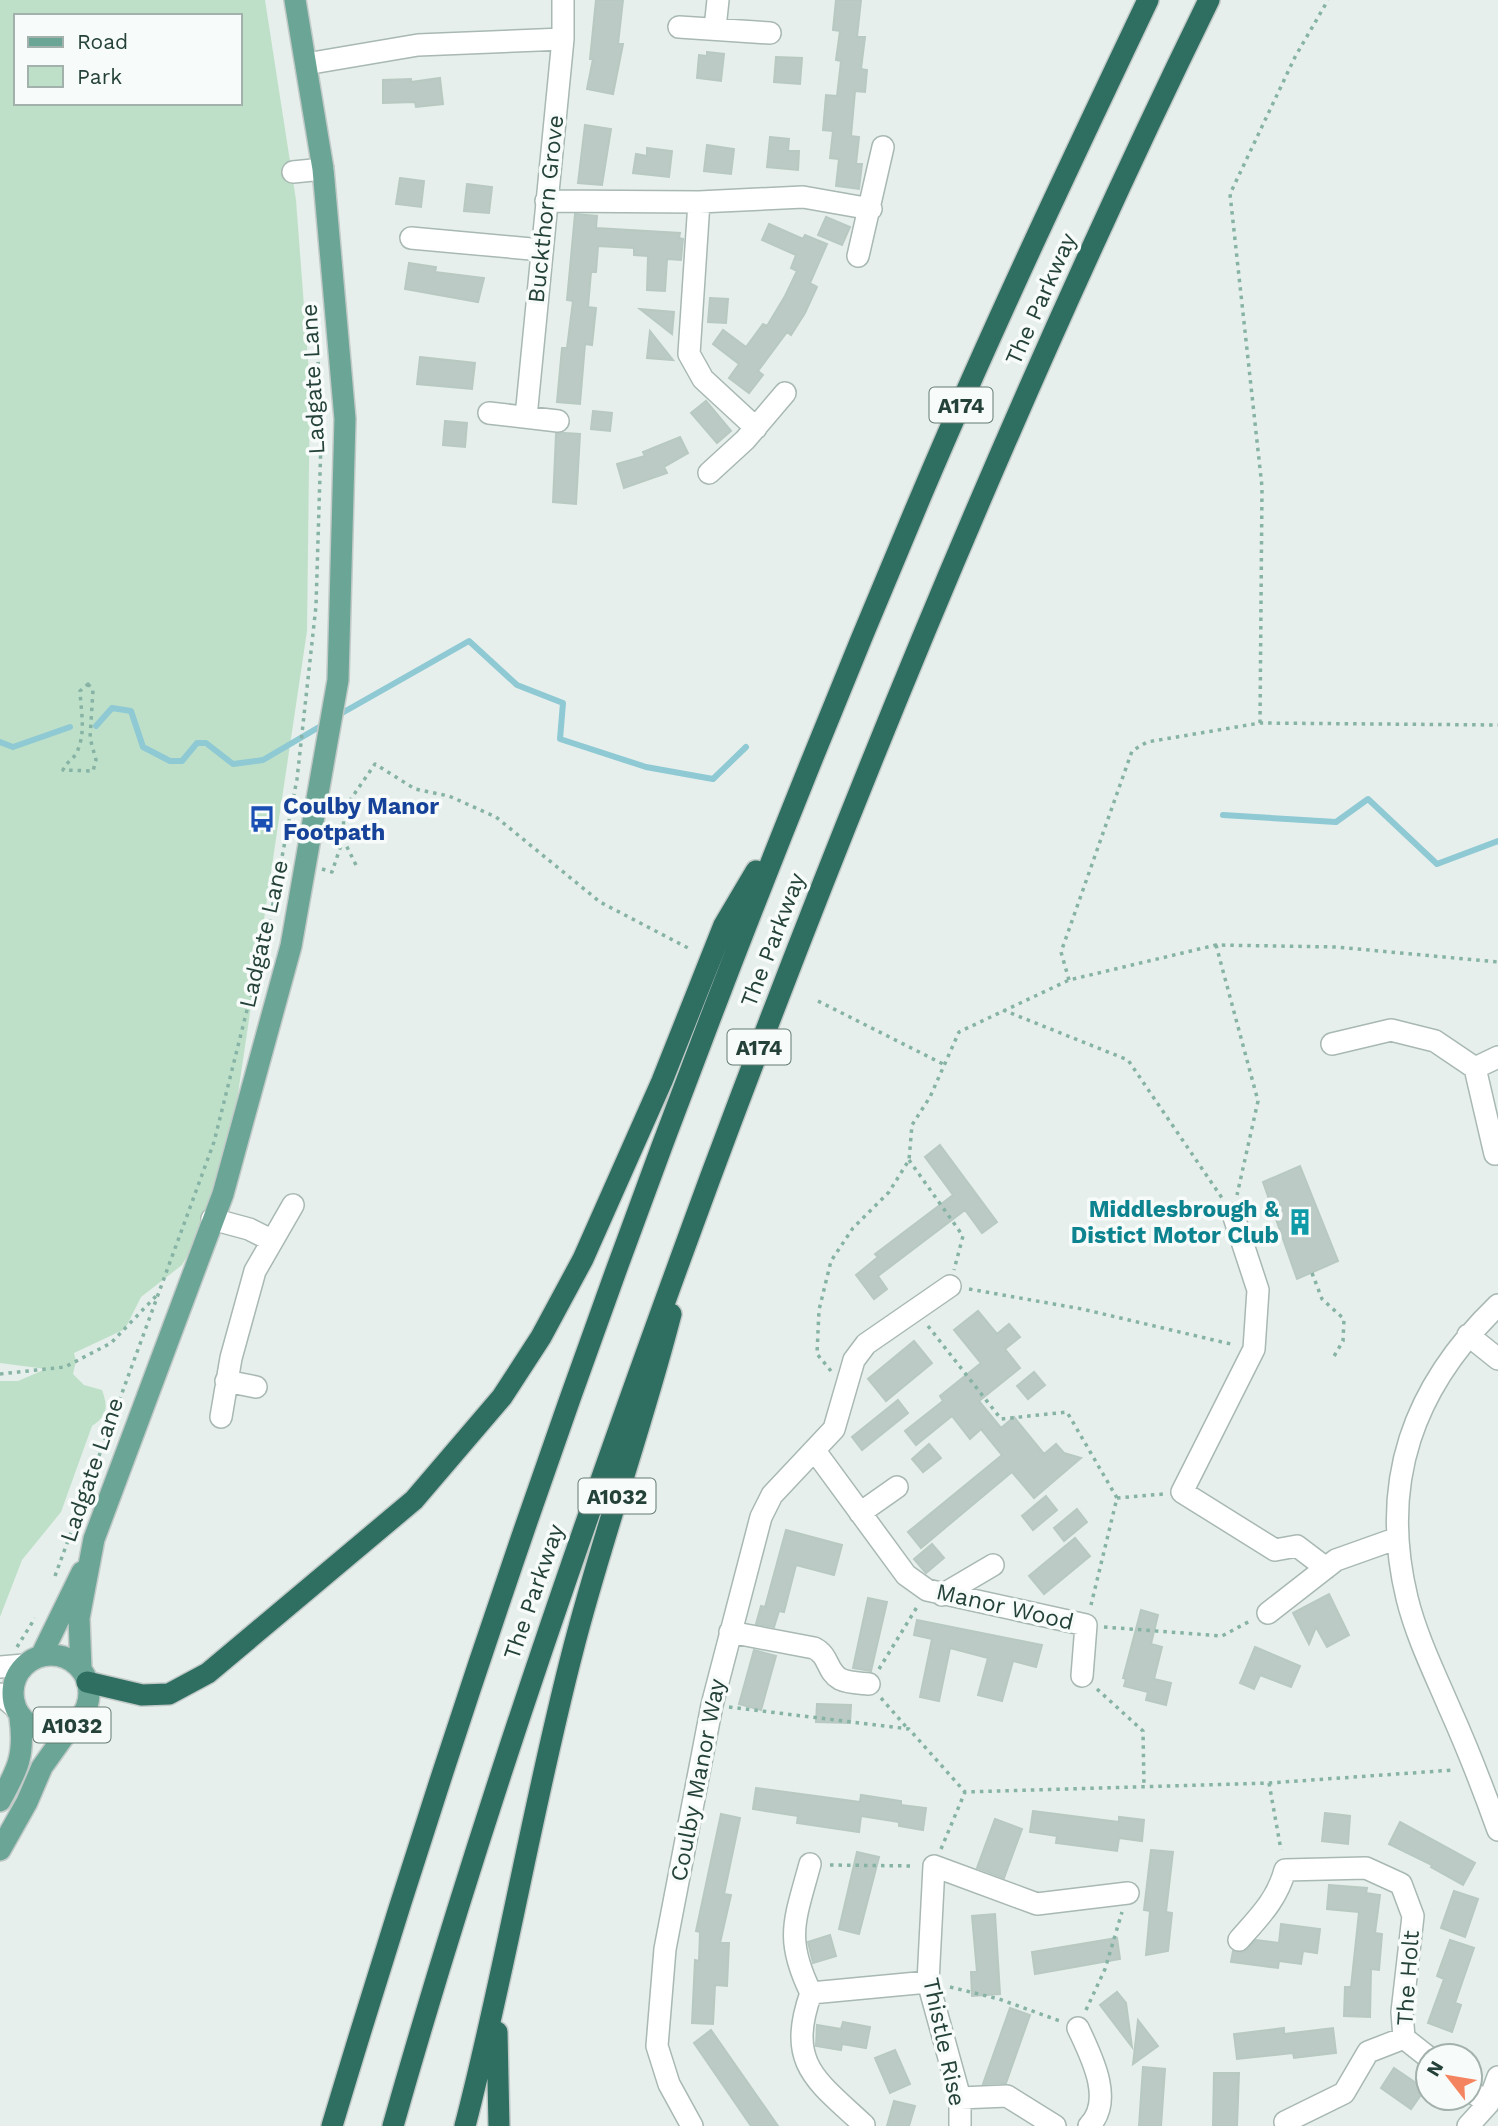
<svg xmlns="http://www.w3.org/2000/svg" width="1498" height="2126" viewBox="0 0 1498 2126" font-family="'Work Sans',sans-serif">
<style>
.green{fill:#bfe0c8;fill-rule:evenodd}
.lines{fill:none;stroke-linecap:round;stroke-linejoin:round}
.stream{stroke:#8ec9d4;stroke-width:6}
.building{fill:#bbcac4;stroke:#b8c9c2;stroke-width:2}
.minor-casing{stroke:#a8b8b2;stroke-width:24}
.major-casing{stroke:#c2cac8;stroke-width:24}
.highway-casing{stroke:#c2cac8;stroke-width:24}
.path{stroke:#86b3a5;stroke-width:3.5;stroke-dasharray:3.5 5;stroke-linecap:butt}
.minor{stroke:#fff;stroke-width:21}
.major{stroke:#6aa596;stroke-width:21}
.highway{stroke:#2f6f62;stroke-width:21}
.labels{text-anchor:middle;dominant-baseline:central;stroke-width:7;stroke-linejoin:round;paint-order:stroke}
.shield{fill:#f7fbf9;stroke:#637a73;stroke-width:2}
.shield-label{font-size:21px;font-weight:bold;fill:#24423a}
.street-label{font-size:23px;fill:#24423a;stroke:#f7fbf9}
.transit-label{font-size:23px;font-weight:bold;fill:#164399;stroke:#f7fbf9;text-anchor:start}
.culture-label{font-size:23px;font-weight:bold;fill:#0d838f;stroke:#f7fbf9;text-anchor:end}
</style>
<rect width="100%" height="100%" fill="#e6efeb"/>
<!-- green -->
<path class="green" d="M0 0H265L296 200 310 386 307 631 223 1194 182 1265 141 1297 125 1329 74 1353 76 1361 73 1374 84 1385 102 1390C108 1407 108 1415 92 1426L61 1512 22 1560 0 1617V1381H18L46 1369 0 1363ZM16 16H240V103H16Z"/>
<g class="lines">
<!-- stream -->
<path class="stream" d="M335 717 469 641 517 685 563 703 560 739 646 767 713 779 746 747
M96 726 112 708 131 711 143 747 170 761H182L197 743H206L233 764 263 760 326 723
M0 742 13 747 70 727
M1223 815 1336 822 1368 799 1437 864 1498 841"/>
</g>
<!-- building -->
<path class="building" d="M596 0H623L618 44H623L613 94 587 89 593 59H590Z
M836 0H861L857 37H865L861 69 867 70 865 92 855 91 851 136 859 137 856 164H862L859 189 836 186 839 159 830 158 833 131 823 130 826 95 837 96 841 61 836 60 840 31 833 30Z
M707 52 724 54 721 81 697 78 699 55 707 56Z
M776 57 802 58 800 84 774 82Z
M440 78 443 104 416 107 415 102 383 103V80L411 79V82Z
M585 125 611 129 602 185 578 183Z
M770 137 789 139 788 151H799L798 170 767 167Z
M707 145 734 149 731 174 704 171Z
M647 148 672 151 669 177 633 173 636 154 647 156Z
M400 178 424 181 421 207 396 204Z
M467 184 492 187 489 213 464 211Z
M575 214 597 216 596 228 680 233 679 238 683 239 681 260 667 259 665 291 647 290 648 256 634 255V248L598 246 596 272H591L588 307 596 308 592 345 585 344 580 404 557 402 562 348H567L573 301 567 300Z
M826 217 850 227 842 245 818 235Z
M769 224 803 239 805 235 827 244 810 283 817 287 805 313 791 335 787 332 758 371 763 375 749 393 729 378 739 364 713 344 723 330 746 347 763 324 767 326 785 296 797 271 791 268 796 255 762 240Z
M409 263 436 267 435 272 484 278 478 302 405 289Z
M710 298 728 299 726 323 708 322Z
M640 309 674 312 672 334Z
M650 331 673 360 647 358Z
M420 357 475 363 472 389 417 384Z
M706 401 731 431 717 443 691 413Z
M593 411 612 413 610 431 591 429Z
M445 421 467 423 465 447 443 445Z
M564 433 580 434 576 504 553 502 556 434Z
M680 437 688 453 664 467 667 473 624 488 617 464 645 456 643 452Z
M940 1145 997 1222 982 1233 965 1210 878 1276 887 1289 874 1299 856 1275 878 1257 875 1254 953 1195 925 1157Z
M1300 1166 1338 1261 1297 1279 1263 1182Z
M978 1311 997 1334 1009 1324 1020 1337 1005 1349 1020 1368 979 1401 1001 1428 1014 1417 1044 1454 1056 1444 1064 1453 1081 1458 1034 1498 1012 1472 921 1548 908 1532 1002 1455 981 1429 970 1439 952 1416 916 1445 905 1431 943 1401 940 1396 981 1363 954 1330Z
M914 1341 932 1363 886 1401 868 1379Z
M1034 1372 1045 1385 1028 1399 1017 1386Z
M898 1400 908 1413 862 1450 852 1437Z
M929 1444 941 1458 923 1472 912 1459Z
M1046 1496 1057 1510 1033 1530 1022 1516Z
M1077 1509 1087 1522 1064 1541 1054 1528Z
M786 1530 842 1545 834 1575 796 1565 784 1612 779 1611 774 1627 756 1624 761 1606 769 1608 765 1607Z
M1075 1538 1090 1556 1044 1594 1029 1576Z
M932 1544 944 1558 926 1573 914 1559Z
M1329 1594 1349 1635 1327 1647 1316 1627 1309 1644 1293 1613Z
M868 1598 887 1602 871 1671 853 1668Z
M1141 1610 1158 1615 1151 1644 1162 1647 1154 1679 1171 1683 1166 1705 1146 1700 1148 1692 1124 1686 1126 1679 1123 1678Z
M917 1620 1042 1645 1036 1667 1013 1661 1002 1701 978 1695 988 1658 950 1648 939 1701 920 1697 932 1639 914 1635Z
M1255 1647 1300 1666 1291 1687 1260 1675 1254 1689 1240 1683Z
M754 1650 776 1656 761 1710 739 1704Z
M817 1704 851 1705 850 1723 816 1722Z
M756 1788 860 1802 861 1795 901 1801V1805L926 1808 923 1830 899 1826V1822L861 1816 859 1832 797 1823 798 1816 753 1809Z
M1033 1811 1119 1822V1817L1144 1820 1142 1841 1119 1838 1117 1851 1056 1843 1057 1836 1030 1832Z
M1325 1813 1350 1816 1348 1844 1322 1841Z
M721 1814 740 1818 724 1894 731 1895 720 1943H729L727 1986 715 1985 713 2024 692 2023 695 1960 699 1961 700 1932 696 1931Z
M995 1819 1022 1829 1004 1878 977 1868Z
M1400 1822 1475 1863 1463 1885 1431 1867 1432 1865 1389 1844Z
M1151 1850 1173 1852 1166 1912 1172 1913 1168 1951 1146 1955 1150 1911 1144 1910Z
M857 1852 879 1857 859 1934 839 1929Z
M1329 1885 1367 1888 1366 1893 1380 1895 1375 1933 1382 1934 1379 1970 1371 1969 1370 2017 1344 2016 1345 1987H1351L1359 1912 1327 1909Z
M1454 1891 1478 1899 1465 1937 1441 1928Z
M995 1914 1000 1994 972 1996 971 1972H977L972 1916Z
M1281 1924 1320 1929 1317 1953 1303 1951 1301 1964 1279 1961 1278 1968 1231 1962 1233 1951 1244 1952 1256 1940 1279 1943Z
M830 1935 836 1956 813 1963 808 1942Z
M1117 1938 1120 1959 1035 1974 1032 1952Z
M1450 1940 1474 1948 1455 2003 1461 2005 1452 2032 1428 2023 1444 1979 1437 1976Z
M1117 1992 1126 2003 1132 2047 1100 2005Z
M1010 2008 1030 2015 1006 2083 983 2084Z
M1138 2020 1158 2046 1133 2064Z
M843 2022 870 2027 866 2048 842 2044 841 2050 816 2046 817 2025 841 2029Z
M1284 2028V2034L1333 2028 1336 2053 1294 2058 1293 2053 1237 2059 1234 2034Z
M711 2030 778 2126H751L694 2043Z
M895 2050 910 2084 890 2093 875 2058Z
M1143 2067 1165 2069 1161 2126H1139Z
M1394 2068 1425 2089 1411 2109 1381 2088Z
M1214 2073H1239L1237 2126H1213Z
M894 2101 915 2106 909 2126H887Z"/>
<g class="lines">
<defs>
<path id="minor" d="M679 27 770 33
M715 28 718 0
M306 64 418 45 563 39
M293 172 323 169
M546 201 699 202 803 197 871 209
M699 202 689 354 703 379 756 428
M411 238 542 250
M858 256 883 147
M489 413 558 421
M526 417 563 39V0
M709 473 745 440 785 393
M1332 1044 1391 1030 1435 1041 1475 1068 1498 1057
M1475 1068 1495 1154
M1233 1214 1258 1290 1254 1349 1182 1492 1275 1550 1297 1546 1326 1568
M212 1219 249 1229 271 1240
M1498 1305C1413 1387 1379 1482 1407 1598 1416 1635 1434 1672 1449 1707 1467 1747 1483 1788 1498 1830
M1468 1335 1498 1359
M226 1381 256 1387
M221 1417 231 1358 255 1271 293 1205
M815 1451 906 1575 927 1590 1086 1625 1082 1676
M860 1513 897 1487
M942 1595 993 1565
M1268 1613 1336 1560 1395 1539
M730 1632 814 1648C830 1656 826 1671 840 1679 848 1683 860 1683 869 1684
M0 1667 24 1665
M0 1694 15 1707
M810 1864C795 1920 784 1938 811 1993 786 2064 816 2080 864 2125
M1239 1940C1259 1917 1277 1900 1285 1870L1366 1868 1401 1884 1413 1916 1402 2012 1404 2038 1428 2057
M811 1993 928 1982
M1078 2028C1090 2054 1115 2100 1089 2126
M1470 2090 1488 2104
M960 2098 1007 2096 1055 2126
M1285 2122 1344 2093 1368 2052 1404 2038
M692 2126 669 2084 657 2046 665 1949 712 1705 761 1517 772 1495 834 1429 854 1360 866 1344 950 1286
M960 2126V2098L928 1982 934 1866 1037 1904 1128 1893
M1468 2126 1488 2104 1498 2077"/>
<path id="major" d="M13 1693a38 38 0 1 1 76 0a38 38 0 1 1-76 0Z
M41 1656 82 1572
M81 1669 79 1618 94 1539 223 1194 291 946 338 680 345 419 323 169 295 0
M0 1801C18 1769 25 1755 20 1718
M0 1850 27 1802 42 1767 72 1725"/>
<path id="highway" d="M87 1682 142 1695 169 1694 208 1673 414 1500 502 1397 541 1337 583 1259 662 1081 724 925 756 871
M497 2032 499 2126
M332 2126C499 1570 697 1024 924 489 994 324 1071 162 1148 0
M393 2126C484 1806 594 1493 709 1181 858 781 1021 384 1209 0
M465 2126C506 1968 532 1808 573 1650 602 1537 642 1427 671 1314"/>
</defs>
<!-- minor casing -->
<use href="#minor" class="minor-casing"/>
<!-- major casing -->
<use href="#major" class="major-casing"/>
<!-- highway casing -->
<use href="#highway" class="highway-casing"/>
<!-- path -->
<path class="path" d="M88 684 93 690 90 738 96 760 93 771 63 770C66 762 73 760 77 752 86 732 81 712 80 691Z
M1260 723 1262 487 1230 194 1295 57 1328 0
M343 839 358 869
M322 869 332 872 343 839 344 809 375 764 415 789 449 796 496 817 600 902 690 949
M1216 945 1258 1101 1237 1195
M1069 980 1061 952 1132 751 1147 742 1260 723 1498 725
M818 1001 943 1064
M1003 1010 1128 1060 1222 1198
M909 1160 963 1236 954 1270
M1312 1273 1322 1299 1344 1319 1343 1341 1333 1358
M969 1289 1082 1309 1235 1345
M928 1326 1001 1419 1067 1412 1117 1498 1091 1605
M831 1371 817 1354 819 1310 831 1261 853 1228 889 1192 909 1160 912 1125 930 1097 959 1032 1069 980 1216 945 1336 947 1498 962
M0 1374 65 1367 111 1343 158 1294
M1117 1498 1164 1494
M55 1576 214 1142 271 914 297 779 316 606 321 441 318 359
M1104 1627 1222 1636 1250 1621
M17 1647 35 1618
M879 1669 917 1607
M1097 1689 1143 1731 1144 1787
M881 1698 908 1729
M729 1707 909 1729 965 1792 1269 1783 1454 1770
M1269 1783 1281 1850
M941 1849 965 1792
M830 1865 913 1866
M950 1987 999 1999 1060 2021
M1086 2010 1105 1969 1122 1912"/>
<!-- minor -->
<use href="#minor" class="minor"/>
<!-- major -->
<use href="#major" class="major"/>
<!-- highway -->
<use href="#highway" class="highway"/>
</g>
<!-- icons -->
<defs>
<symbol id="bus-bare" viewBox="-9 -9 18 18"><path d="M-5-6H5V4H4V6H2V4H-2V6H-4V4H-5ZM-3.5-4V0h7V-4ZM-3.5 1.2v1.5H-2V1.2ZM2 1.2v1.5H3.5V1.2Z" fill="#1a4fb4" stroke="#f7fbf9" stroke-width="2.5" paint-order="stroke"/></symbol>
<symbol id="building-bare" viewBox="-9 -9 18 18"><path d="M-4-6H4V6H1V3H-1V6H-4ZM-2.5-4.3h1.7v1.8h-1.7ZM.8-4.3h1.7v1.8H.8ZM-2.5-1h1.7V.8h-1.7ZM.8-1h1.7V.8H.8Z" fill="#0f9aa8" stroke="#f7fbf9" stroke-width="2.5" paint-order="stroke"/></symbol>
</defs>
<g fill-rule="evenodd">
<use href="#bus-bare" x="243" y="800" width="38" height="38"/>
<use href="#building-bare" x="1281" y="1203" width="38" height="38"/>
</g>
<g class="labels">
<!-- shield labels -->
<g class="shield">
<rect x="929.5" y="387.5" width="63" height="35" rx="5"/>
<rect x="727.5" y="1029.5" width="63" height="35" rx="5"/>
<rect x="578.5" y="1478.5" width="77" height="35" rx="5"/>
<rect x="33.5" y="1707.5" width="77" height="35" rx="5"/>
</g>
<g class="shield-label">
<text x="961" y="405">A174</text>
<text x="759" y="1047">A174</text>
<text x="617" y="1496">A1032</text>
<text x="72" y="1725">A1032</text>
</g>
<!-- street labels -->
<g class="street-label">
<text transform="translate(546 209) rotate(-84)">Buckthorn Grove</text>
<text transform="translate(1041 299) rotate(-66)">The Parkway</text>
<text transform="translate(313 379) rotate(-93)">Ladgate Lane</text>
<text transform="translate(264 934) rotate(-77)">Ladgate Lane</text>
<text transform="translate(773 940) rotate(-69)">The Parkway</text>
<text transform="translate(92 1470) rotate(-71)">Ladgate Lane</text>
<text transform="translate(534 1592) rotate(-71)">The Parkway</text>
<text transform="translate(1005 1607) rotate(13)">Manor Wood</text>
<text transform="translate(698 1780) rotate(-79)">Coulby Manor Way</text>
<text transform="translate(1408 1978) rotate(-86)">The Holt</text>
<text transform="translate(944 2042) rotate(78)">Thistle Rise</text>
</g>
<!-- transit labels -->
<g class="transit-label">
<text x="283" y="806">Coulby Manor<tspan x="283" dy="26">Footpath</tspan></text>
</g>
<!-- culture labels -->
<g class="culture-label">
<text x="1279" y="1209">Middlesbrough &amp;<tspan x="1279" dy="26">Distict Motor Club</tspan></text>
</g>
</g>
<!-- legend -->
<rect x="14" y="14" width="228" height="91" fill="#f7fbf9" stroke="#a3b1ad" stroke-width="2"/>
<rect x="28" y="37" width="35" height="10" fill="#6aa596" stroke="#a3b1ad" stroke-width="2"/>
<text x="77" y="49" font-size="21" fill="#24423a">Road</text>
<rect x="28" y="66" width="35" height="21" fill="#bfe0c8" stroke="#a3b1ad" stroke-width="2"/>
<text x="77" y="84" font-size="21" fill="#24423a">Park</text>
<!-- north arrow -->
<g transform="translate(1449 2077) rotate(301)"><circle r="33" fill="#f7fbf9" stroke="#a3b1ad" stroke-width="2"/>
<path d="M0-5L12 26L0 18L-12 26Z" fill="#f4845f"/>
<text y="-10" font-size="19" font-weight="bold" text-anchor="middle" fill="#24423a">N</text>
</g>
</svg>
